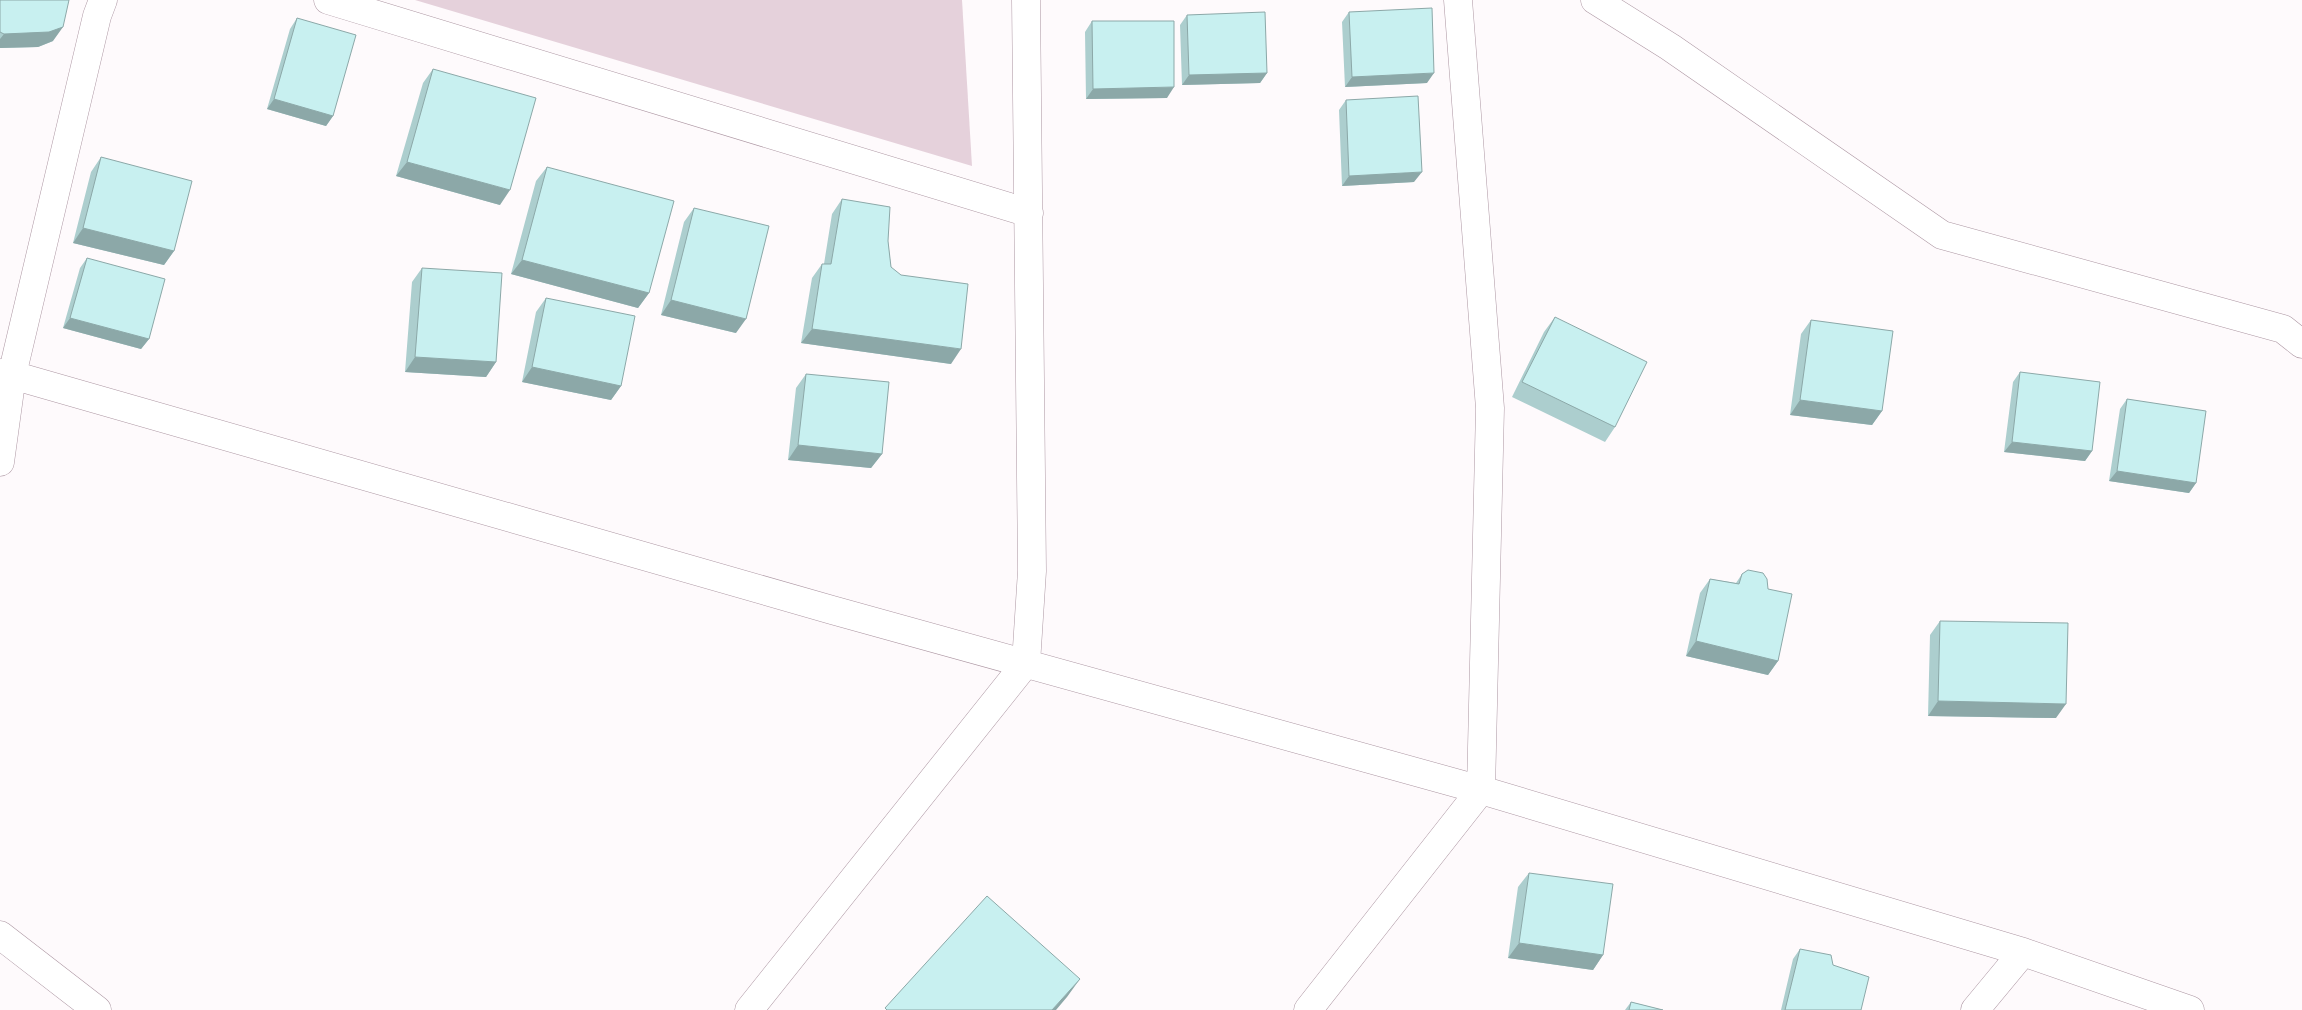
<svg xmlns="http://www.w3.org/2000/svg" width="2302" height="1010" viewBox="0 0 2302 1010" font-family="'Sofia Sans Condensed',sans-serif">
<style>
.green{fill:#e5d1db}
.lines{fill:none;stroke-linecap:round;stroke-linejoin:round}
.street-casing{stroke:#ad97a3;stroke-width:29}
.street{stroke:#fff;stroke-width:28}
.wall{fill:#accece}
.shaded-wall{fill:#8ca8a8}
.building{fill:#c8f0f0;stroke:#8ca8a8}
</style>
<rect width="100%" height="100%" fill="#fefafc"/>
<!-- green -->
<path class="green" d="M415 0H962L972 166Z"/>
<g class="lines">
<defs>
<path id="street" d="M328 0 1029 213
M1595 0 1670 47 1942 235 2283 329 2302 344
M0 373 12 375 832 610 1481 790 2023 952 2190 1010
M0 462 12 375 97 16 103 0
M0 935 97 1010
M749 1010 1026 663 1032 571 1026 0
M1308 1010 1481 790 1490 408 1458 0
M1975 1010 2023 952"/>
</defs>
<!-- street casing -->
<use href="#street" class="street-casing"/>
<!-- street -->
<use href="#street" class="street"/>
</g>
<!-- wall -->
<path class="wall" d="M0 0 53 41 38 47 0 48Z
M1349 12 1427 83 1345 87 1342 22Z
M1187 15 1267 73 1260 83 1182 85 1180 25Z
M297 18 333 116 326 126 267 109 290 29Z
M1092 21 1167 98 1086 99 1085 32Z
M433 69 500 205 396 176 423 83Z
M1346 100 1414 182 1342 186 1339 110Z
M101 157 174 251 164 265 73 243 91 172Z
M547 167 649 293 638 308 511 274 536 181Z
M842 199 888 241 891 267 951 364 801 343 812 278 822 264H824L832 214Z
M694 208 736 333 661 315 684 222Z
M87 258 149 339 141 349 63 328 80 268Z
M422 268 496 362 486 377 405 372 412 282Z
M546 298 621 386 611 400 522 382 536 312Z
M1555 317 1615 427 1605 442 1512 397 1544 332Z
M1811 320 1882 411 1872 425 1790 415 1801 334Z
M2020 372 2092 451 2085 461 2004 452 2013 382Z
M806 374 882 454 871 468 788 460 796 388Z
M2127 399 2196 483 2189 493 2109 481 2120 409Z
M1742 574 1778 661 1768 675 1686 656 1700 593 1710 579 1736 583Z
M1940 621 2056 718 1928 716 1930 635Z
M1529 873 1603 955 1593 970 1508 958 1518 887Z
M1800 949 1861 1010H1781L1793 959Z
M1631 1002 1663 1010H1625Z"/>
<!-- shaded-wall -->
<path class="shaded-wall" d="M63 27 53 41 38 47 0 48V39L4 34Z
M1267 73 1260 83 1182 85 1189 75Z
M1434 73 1427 83 1345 87 1352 77Z
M1174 87 1167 98 1086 99 1093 89Z
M274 99 333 116 326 126 267 109Z
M407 162 510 190 500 205 396 176Z
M1422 172 1414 182 1342 186 1349 176Z
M83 228 174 251 164 265 73 243Z
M522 260 649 293 638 308 511 274Z
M671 300 746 319 736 333 661 315Z
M70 318 149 339 141 349 63 328Z
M812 329 961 349 951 364 801 343Z
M415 357 496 362 486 377 405 372Z
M532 367 621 386 611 400 522 382Z
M1800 400 1882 411 1872 425 1790 415Z
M2012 442 2092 451 2085 461 2004 452Z
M798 445 882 454 871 468 788 460Z
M2117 471 2196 483 2189 493 2109 481Z
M1696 641 1778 661 1768 675 1686 656Z
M1938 701 2066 704 2056 718 1928 716Z
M1519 943 1603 955 1593 970 1508 958Z
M1080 979 1067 997 1056 1010H1052Z"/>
<!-- building -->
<path class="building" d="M0 0H69L63 27 49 32 4 34 0 32Z
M1432 8 1434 73 1352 77 1349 12Z
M1265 12 1267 73 1189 75 1187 15Z
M297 18 356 35 333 116 274 99Z
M1092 21H1174V87L1093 89Z
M433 69 536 98 510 190 407 162Z
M1418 96 1422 172 1349 176 1346 100Z
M101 157 192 181 174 251 83 228Z
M547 167 674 201 649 293 522 260Z
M842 199 890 207 888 241 891 267 901 275 968 284 961 349 812 329 822 264H831Z
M694 208 769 226 746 319 671 300Z
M87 258 165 279 149 339 70 318Z
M422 268 502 273 496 362 415 357Z
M546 298 635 316 621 386 532 367Z
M1555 317 1647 362 1615 427 1522 382Z
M1811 320 1893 331 1882 411 1800 400Z
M2020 372 2100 382 2092 451 2012 442Z
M806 374 889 382 882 454 798 445Z
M2127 399 2206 411 2196 483 2117 471Z
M1748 570 1763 573 1767 579 1768 589 1792 594 1778 661 1696 641 1710 579 1739 584 1742 574Z
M1940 621 2068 623 2066 704 1938 701Z
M1529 873 1613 884 1603 955 1519 943Z
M987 896 1080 979 1052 1010H887L885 1008Z
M1800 949 1831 955 1833 965 1869 977 1861 1010H1785Z
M1631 1002 1663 1010H1629Z"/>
</svg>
